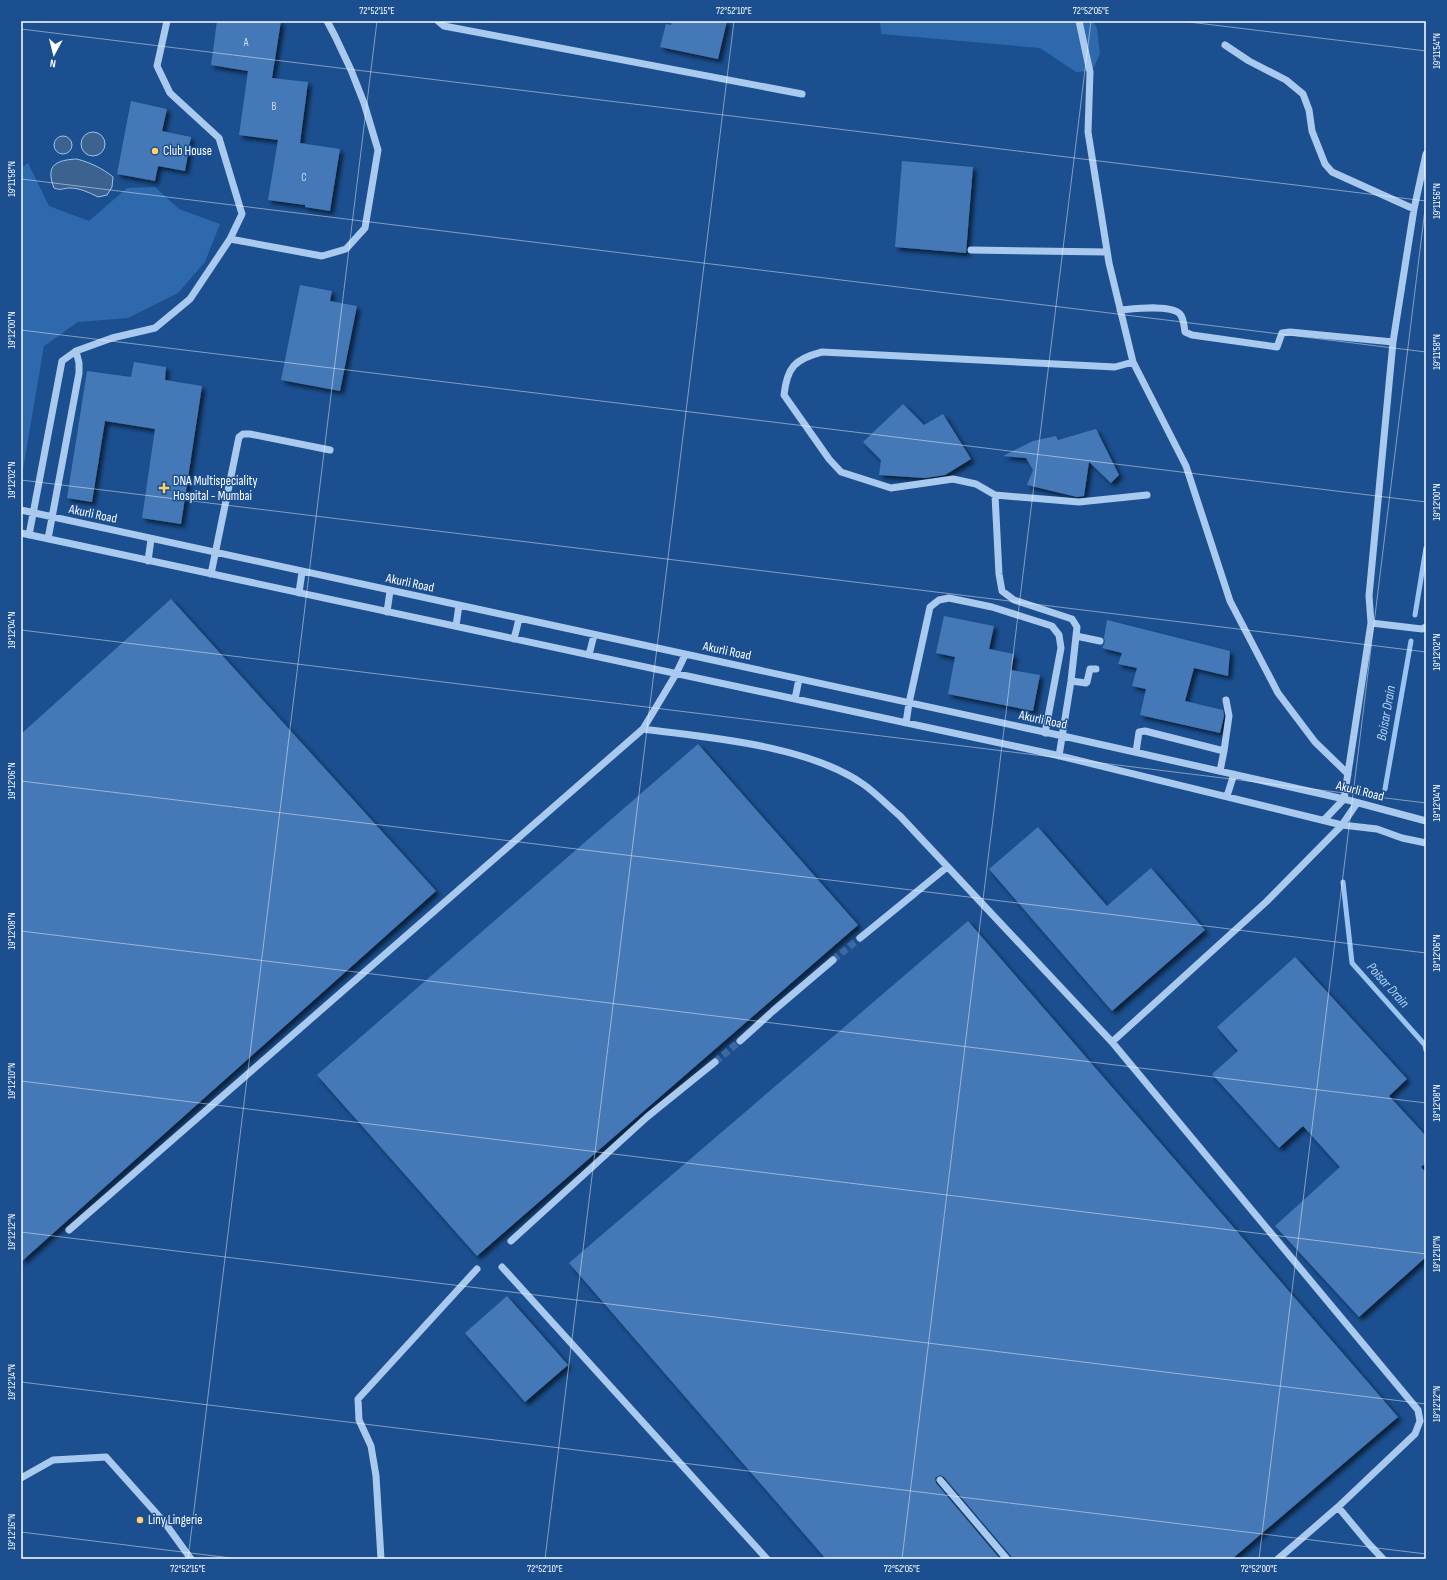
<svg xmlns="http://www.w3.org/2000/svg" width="1447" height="1580" viewBox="0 0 1447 1580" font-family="'Sofia Sans Condensed',sans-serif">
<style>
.green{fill:#2e69ad}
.water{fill:#3c6290;stroke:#9cc4f0}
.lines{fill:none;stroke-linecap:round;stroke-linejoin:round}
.stream{stroke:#9cc4f0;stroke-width:5}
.building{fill:#4478b7;filter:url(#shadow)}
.minor-tunnel{stroke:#3d69a0;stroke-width:7;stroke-dasharray:7 3.5;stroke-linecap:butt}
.minor{stroke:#a9c9ee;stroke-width:7}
.ticks{fill:none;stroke:#fff;stroke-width:1;stroke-opacity:0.45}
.poi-dot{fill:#ffd166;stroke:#1b4f8f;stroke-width:1.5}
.labels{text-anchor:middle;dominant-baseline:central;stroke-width:3;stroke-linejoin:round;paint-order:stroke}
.number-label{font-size:11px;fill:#d0dded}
.poi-label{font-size:13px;fill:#fff;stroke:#1b4f8f;text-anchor:start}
.street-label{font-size:13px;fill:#fff;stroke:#1b4f8f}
.water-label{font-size:14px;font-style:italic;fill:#b5d3f5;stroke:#1b4f8f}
.neatline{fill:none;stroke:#fff;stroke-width:1.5}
.ticks-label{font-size:10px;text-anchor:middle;fill:#fff}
</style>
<defs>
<filter id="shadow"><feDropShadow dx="3.5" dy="3.5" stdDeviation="2" flood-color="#0009"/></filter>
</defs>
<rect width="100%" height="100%" fill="#1b4f8f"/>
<!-- green -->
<path class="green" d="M880 21H1093L1097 28 1100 54 1092 71 1076 72 1040 48 881 34Z
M28 163 49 206 89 221 127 188 155 187 179 209 220 224 205 262 178 293 128 318 78 322 44 346 21 481V168Z"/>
<!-- water -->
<path class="water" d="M81 144a12 12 0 1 1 24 0a12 12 0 1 1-24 0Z
M54 145a9 9 0 1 1 18 0a9 9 0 1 1-18 0Z
M77 159C91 163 102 168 113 177L112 187 107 195 98 197C90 193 80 188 70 188 63 188 62 191 54 188 45 165 56 160 77 159Z"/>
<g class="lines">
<!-- stream -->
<path class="stream" d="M1415 615 1426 548
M1385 789 1411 641
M1343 882 1352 963 1425 1045 1426 1050"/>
</g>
<!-- building -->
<path class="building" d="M217 21H281L272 78 308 82 300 143 340 149 330 211 305 207V205L268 200 278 140 239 135 248 71 211 65Z
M672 21H727L718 59 660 47 666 24 671 25Z
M131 101 167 109 162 131 191 137 185 171 158 166 155 181 117 174Z
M902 161 973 167 966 253 895 247Z
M300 285 332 291 330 301 357 306 340 391 281 380Z
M134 362 166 367 165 380 202 386 181 524 142 518 155 429 105 421 92 502 67 498 87 371 131 377Z
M903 404 924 425 943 414 971 459 945 475 925 478 879 475 881 460 863 442Z
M1096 429 1119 475 1111 483 1089 462 1084 496 1077 497 1027 485 1033 470 1026 458 1003 456 1033 441 1056 436 1058 440Z
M171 599 436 891 21 1262V734Z
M944 616 994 626 989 649 1014 654 1011 670 1040 675 1033 711 948 694 955 657 936 653Z
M1107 620 1230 651 1228 676 1194 668 1185 701 1223 710 1224 716 1220 733 1140 715 1146 689 1132 686 1137 668 1118 664 1122 653 1102 648 1105 642 1104 638Z
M698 744 858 925 477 1256 317 1075Z
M1038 827 1107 906 1151 868 1205 930 1112 1011 989 869Z
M968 921 1398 1417 1232 1559H1012L1011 1556 944 1477 940 1475 935 1478 936 1483 1000 1559H826L569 1263Z
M1295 957 1407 1079 1389 1096 1426 1136V1163L1421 1167 1426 1173V1257L1359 1317 1275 1226 1340 1167 1303 1126 1279 1148 1212 1074 1238 1051 1217 1027Z
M507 1296 568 1365 525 1402 465 1333Z"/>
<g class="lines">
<!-- minor-tunnel -->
<path class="minor-tunnel" d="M833 960 860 938
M715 1062 740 1041"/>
<!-- minor -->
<path class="minor" d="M438 21 444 26 802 94
M1079 21 1090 72 1088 132 1109 263 1133 362 1186 466 1230 601 1278 693 1315 742 1348 774
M1225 45 1249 61 1286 80 1303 94 1309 110 1312 131 1325 164 1332 172 1414 209
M230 239 322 256 346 249 365 228 378 150 364 103 351 70 335 36 327 21
M971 250 1107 252
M1120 310C1133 309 1171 304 1180 314 1184 319 1184 326 1185 332L1192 335 1277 347 1282 333 1290 332 1393 342
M1133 362 1115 367 822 352C795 359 787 367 784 395L829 459 841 472 891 488 953 479 976 484 995 495 1079 502 1147 495
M995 495 999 574 1002 591 1014 600 1072 619 1077 627 1071 681 1059 756
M21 510 1063 736 1344 799 1426 821
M21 533 1056 755 1342 825 1377 829 1402 838 1426 843
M29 535 62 361 76 351 112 338 155 328 190 299 230 239 242 214 219 138 170 93 157 66 167 21
M48 539 79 373V363L76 351
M148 561 151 539
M211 574 239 437 243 434H250L330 450
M299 593 302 572
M387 612 390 591
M1371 623 1422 629 1426 627
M456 626 459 605
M1076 636 1100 641
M514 639 519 619
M589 655 594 635
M1071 681 1086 683 1087 682 1090 669H1096
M795 699 799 679
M906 723 909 703 930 607 939 600 949 598 992 607 1052 626 1059 635 1061 648 1045 733
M643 729C710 738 807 745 863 784 876 793 888 806 900 816L1112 1042 1418 1410 1420 1421 1415 1434 1338 1507 1278 1559
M1136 752 1139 732 1145 731 1224 751
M1220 771 1224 751 1229 716 1226 700
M1227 796 1234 774
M1324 820 1344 799 1371 623 1369 596 1393 342 1414 209 1426 154
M860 938 947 867
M740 1041 773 1011 833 960
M1112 1042 1266 902 1342 825 1357 803
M69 1230 643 729 676 674 685 655
M511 1241 647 1117 715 1062
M502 1267 767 1559
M21 1478 53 1460 106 1457 165 1523 191 1559
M940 1480 1007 1559
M1338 1507 1368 1543 1383 1559
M381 1559 376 1476 371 1446 359 1420 358 1399 477 1269"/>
</g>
<!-- ticks -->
<path class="ticks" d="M1181 21 1426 51M21 29 1426 201M21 179 1426 352M21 330 1426 502M21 480 1426 652M21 630 1426 803M21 781 1426 953M21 931 1426 1103M21 1081 1426 1254M21 1232 1426 1404M21 1382 1426 1554M21 1532 239 1559M188 1559 377 21M545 1559 734 21M902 1559 1091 21M1259 1559 1426 201"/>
<!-- markers -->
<g class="poi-dot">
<circle cx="155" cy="151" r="4"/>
<path d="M162 482h4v4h4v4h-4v4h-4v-4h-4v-4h4z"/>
<circle cx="140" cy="1520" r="4"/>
</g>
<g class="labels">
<!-- number labels -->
<g class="number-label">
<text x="246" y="42">A</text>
<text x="274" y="106">B</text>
<text x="304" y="177">C</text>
</g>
<!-- poi labels -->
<g class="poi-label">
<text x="163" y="151">Club House</text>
<text x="173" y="481">DNA Multispeciality<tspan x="173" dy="15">Hospital - Mumbai</tspan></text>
<text x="148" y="1520">Liny Lingerie</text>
</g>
<!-- street labels -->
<g class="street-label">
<text transform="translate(93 514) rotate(12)">Akurli Road</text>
<text transform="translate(410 583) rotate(12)">Akurli Road</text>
<text transform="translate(727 651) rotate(12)">Akurli Road</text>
<text transform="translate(1043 720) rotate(12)">Akurli Road</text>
<text transform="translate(1360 791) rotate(14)">Akurli Road</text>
</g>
<!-- water labels -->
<g class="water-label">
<text transform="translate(1386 713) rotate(-80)">Boisar Drain</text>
<text transform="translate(1388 985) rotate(48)">Poisar Drain</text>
</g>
</g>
<!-- border -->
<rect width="1447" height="1580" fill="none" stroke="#1b4f8f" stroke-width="44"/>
<!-- north arrow -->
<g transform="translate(54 54) rotate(187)" stroke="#1b4f8f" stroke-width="3" paint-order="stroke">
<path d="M0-3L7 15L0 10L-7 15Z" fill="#ffffff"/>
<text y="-6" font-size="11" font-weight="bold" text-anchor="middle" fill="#ffffff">N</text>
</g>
<rect x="22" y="22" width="1403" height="1536" class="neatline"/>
<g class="ticks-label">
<text x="377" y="14">72°52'15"E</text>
<text x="734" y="14">72°52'10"E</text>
<text x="1091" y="14">72°52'05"E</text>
<text transform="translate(1436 51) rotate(-90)" y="4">19°11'54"N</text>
<text transform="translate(11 179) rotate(-90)" y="4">19°11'58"N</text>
<text transform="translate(1436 201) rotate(-90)" y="4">19°11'56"N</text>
<text transform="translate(11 330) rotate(-90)" y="4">19°12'00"N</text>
<text transform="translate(1436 352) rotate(-90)" y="4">19°11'58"N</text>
<text transform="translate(11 480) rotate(-90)" y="4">19°12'02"N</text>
<text transform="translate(1436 502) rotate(-90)" y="4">19°12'00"N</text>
<text transform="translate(11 630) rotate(-90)" y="4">19°12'04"N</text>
<text transform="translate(1436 652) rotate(-90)" y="4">19°12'02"N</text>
<text transform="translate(11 781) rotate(-90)" y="4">19°12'06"N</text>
<text transform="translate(1436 803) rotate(-90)" y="4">19°12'04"N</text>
<text transform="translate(11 931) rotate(-90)" y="4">19°12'08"N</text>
<text transform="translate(1436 953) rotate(-90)" y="4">19°12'06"N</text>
<text transform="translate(11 1081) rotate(-90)" y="4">19°12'10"N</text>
<text transform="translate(1436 1103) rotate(-90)" y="4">19°12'08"N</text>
<text transform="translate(11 1232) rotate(-90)" y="4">19°12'12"N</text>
<text transform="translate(1436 1254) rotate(-90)" y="4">19°12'10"N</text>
<text transform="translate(11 1382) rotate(-90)" y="4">19°12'14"N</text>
<text transform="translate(1436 1404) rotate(-90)" y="4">19°12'12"N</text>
<text transform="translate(11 1532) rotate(-90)" y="4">19°12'16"N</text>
<text x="188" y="1572">72°52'15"E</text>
<text x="545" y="1572">72°52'10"E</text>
<text x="902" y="1572">72°52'05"E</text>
<text x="1259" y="1572">72°52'00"E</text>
</g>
</svg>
